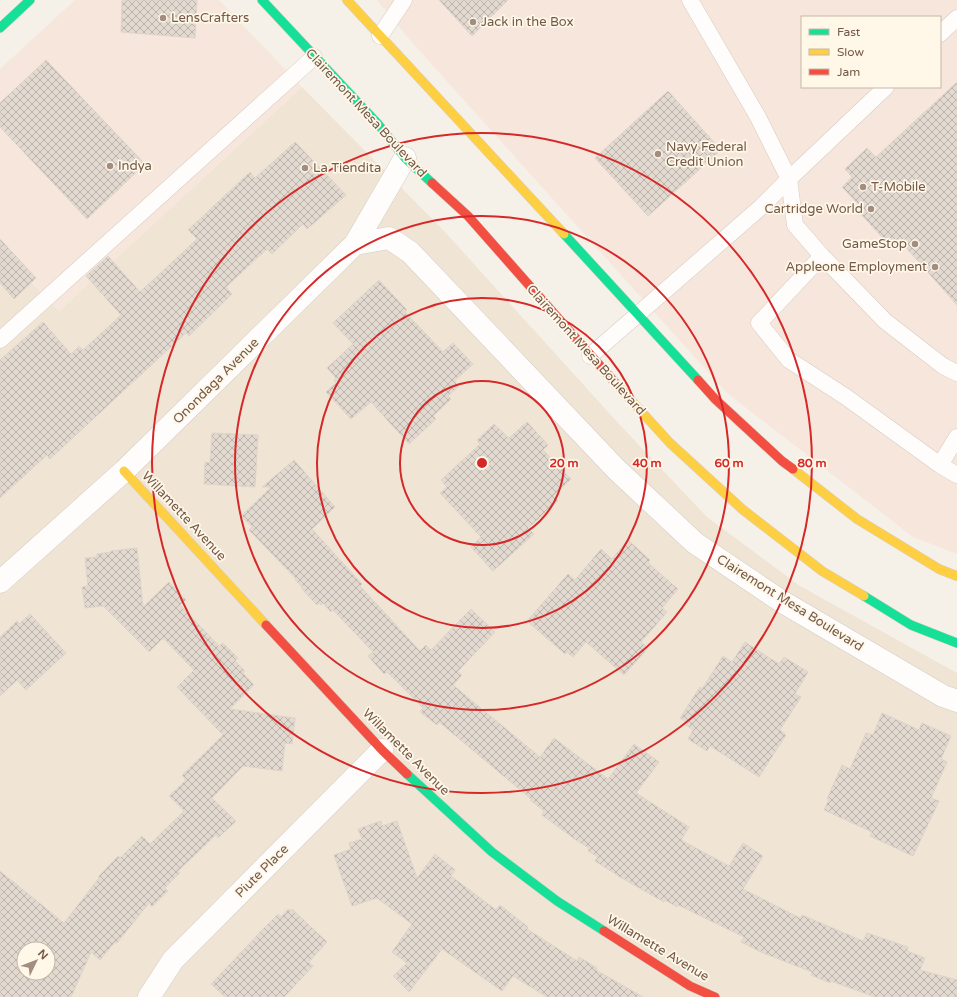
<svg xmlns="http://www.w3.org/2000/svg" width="957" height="997" viewBox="0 0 957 997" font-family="'Varela Round',sans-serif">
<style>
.residential{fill:#f0e4d5;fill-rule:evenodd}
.commercial{fill:#f7e6db;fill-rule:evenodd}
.building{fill:url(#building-cross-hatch);stroke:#dfd4ca;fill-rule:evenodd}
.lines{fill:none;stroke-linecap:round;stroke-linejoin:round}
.lane-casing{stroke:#d5ccc3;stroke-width:17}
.street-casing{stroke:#d5ccc3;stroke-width:23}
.fast-casing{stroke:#d6cdc4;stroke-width:10}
.slow-casing{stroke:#d6cdc4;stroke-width:10}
.jam-casing{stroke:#d6cdc4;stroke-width:10}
.lane{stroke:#fefdfc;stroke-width:16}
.street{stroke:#fefdfc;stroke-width:22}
.fast{stroke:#16e098;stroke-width:9}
.slow{stroke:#ffcf43;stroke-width:9}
.jam{stroke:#f24e42;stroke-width:9}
.ring{fill:none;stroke:#d62828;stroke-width:2}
.poi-dot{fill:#a28e80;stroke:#fff7e8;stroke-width:1.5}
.labels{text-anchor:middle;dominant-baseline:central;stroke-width:3.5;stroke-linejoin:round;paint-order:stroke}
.poi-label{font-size:13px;fill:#745948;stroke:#fff7e8;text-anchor:start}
.street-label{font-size:13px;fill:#745948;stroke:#fff7e8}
.centre{fill:#d62828;stroke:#fff7e8;stroke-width:2}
.ring-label{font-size:12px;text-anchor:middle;font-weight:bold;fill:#d62828;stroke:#fff7e8;stroke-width:3.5;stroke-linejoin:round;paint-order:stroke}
</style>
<defs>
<pattern id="building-cross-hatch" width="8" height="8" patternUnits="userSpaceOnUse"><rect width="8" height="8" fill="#e2d9d0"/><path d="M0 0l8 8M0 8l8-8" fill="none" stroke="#bcb3ab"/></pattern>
</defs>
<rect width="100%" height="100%" fill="#f6f1e8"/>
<!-- residential -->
<path class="residential" d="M302 87 445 232 620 425 707 517 800 586 957 673V997H0V250L59 311ZM24 949H48V973H24Z"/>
<!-- commercial -->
<path class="commercial" d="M75 0H219L302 87 59 311 0 250V69Z
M377 0H957V554L913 537 727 393 409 39ZM802 17H940V87H802Z"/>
<!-- building -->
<path class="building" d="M122 0H197L195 38 121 32Z
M439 0H508L472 36Z
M46 60 145 164 87 219 0 127V103Z
M957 82V305L901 242 893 249 858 211 862 208 842 187 852 177 845 169 867 148 876 157Z
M668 91 721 150 648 216 595 158Z
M295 142 346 195 307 229 303 224 272 254 267 249 226 287 232 294 189 336 186 333 50 459 47 455 0 498V360L43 322 71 354 79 346 83 350 121 315 86 276 108 256 140 292 197 239 188 230 250 172 255 178Z
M0 239 36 278 14 299 0 283Z
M379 280 407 310 405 312 443 352 453 343 473 364 454 381 459 386 448 396 451 399 433 416 436 419 409 444 371 402 351 419 326 392 336 383 334 380 336 378 327 368 353 344 333 323Z
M527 422 548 445 543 450 571 479 553 496 558 501 528 528 534 534 493 571 471 547 481 537 440 493 447 487 441 480 480 444 477 440 494 424 509 438Z
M212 433 258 435 255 487 204 484 205 462 210 463Z
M294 460 335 507 312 529 362 584 360 586 420 651 426 645 431 650 471 609 495 632 458 671 462 675 453 685 540 757 554 738 608 779 634 744 659 762 636 793 689 827 681 840 729 866 743 843 763 856 743 889 800 918 802 915 863 941 867 933 908 947 907 951 925 958 920 970 957 980V997H875L831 981 830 983 811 975 812 972 763 953 741 942 744 937 678 905 677 907 665 900 664 902 620 877 595 861 598 857 588 851 589 848 576 840 542 815 544 811 530 800 531 799 439 722 437 725 420 712 423 708 387 672 384 674 368 656 373 652 333 610 331 612 323 603 321 605 319 603 317 605 301 588 302 587 295 580 296 579 249 530 252 527 241 516 271 487H262Z
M628 540 650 560 648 563 678 589 662 608 667 612 641 642 648 648 624 675 586 642 573 657 567 652 565 654 527 621 568 574 575 580 601 549 612 559Z
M137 548 143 607 169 582 186 600 180 605 219 646 223 643 238 658 235 661 245 671 243 673 254 685 230 709 295 718 292 744 285 743 282 771 243 766 212 798 236 821 218 838 216 835 178 871 180 873 165 888 168 891 152 907 149 903 117 943 115 942 100 960 91 952 71 997H0V871L64 923 99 878 98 877 118 856 120 858 142 836 150 844 184 811 169 796 186 780 182 775 223 735 177 687 194 670 163 638 149 652 103 606 85 608 82 587 88 586 85 558 97 557V554L111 552V551ZM24 949H48V973H24Z
M30 614 66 653 26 690 17 680 0 696V637L17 621 19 624Z
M745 642 779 664 784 657 808 672 795 694 801 697 780 730 786 735 759 777 710 746 707 751 688 739 693 730 686 725 688 723 680 718 700 687 702 689 723 656 732 662Z
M882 713 919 730 922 723 951 736 941 759 947 762 931 798 939 801 913 856 870 836 872 832 824 810 829 799H827L842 765 850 769 866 733 873 735Z
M381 821 382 826 397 821 417 878 435 854 455 870 451 876 496 910 500 905 528 927 527 929 577 961 579 957 597 968 596 970 643 997H547L513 976 502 991 442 949 409 992 393 976 407 963 392 952 412 924 377 898 352 906 334 855 351 849 349 843 362 839 358 829Z
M288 909 291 911 292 909 327 942 309 962 313 966 284 997H225L211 984 266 926 278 914 281 917Z"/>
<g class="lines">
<defs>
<path id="lane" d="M690 0 758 117 789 179 886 87
M940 34 957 18
M380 36 404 0
M822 256 759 323 789 360 846 397 940 465
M0 340 314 57
M590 356 761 207 789 179 795 225 822 256 885 321 943 366 957 373
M957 437 940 465 957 475"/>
<path id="street" d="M355 244 389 238 410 252 616 469 695 543 781 601 943 696 957 701
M0 582 124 471 355 244 405 158
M149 997 173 960 382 750"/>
<path id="fast" d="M262 0 378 124 405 158 432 183
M0 28 30 0
M564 234 698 380
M864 596 911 625 957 643
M407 774 492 852 557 901 604 931"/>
<path id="slow" d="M347 0 564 234
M618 386 670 443 742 509 822 571 864 596
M793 469 857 519 939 569 957 576
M124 471 266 625"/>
<path id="jam" d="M432 183 468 216 618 386
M698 380 715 399 782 461 793 469
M266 625 382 750 407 774
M604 931 690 986 715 997"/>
</defs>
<!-- lane casing -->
<use href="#lane" class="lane-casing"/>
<!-- street casing -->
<use href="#street" class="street-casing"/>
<!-- fast casing -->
<use href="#fast" class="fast-casing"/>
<!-- slow casing -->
<use href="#slow" class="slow-casing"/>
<!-- jam casing -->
<use href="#jam" class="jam-casing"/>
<!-- lane -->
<use href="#lane" class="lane"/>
<!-- street -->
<use href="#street" class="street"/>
<!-- fast -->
<use href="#fast" class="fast"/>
<!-- slow -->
<use href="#slow" class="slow"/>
<!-- jam -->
<use href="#jam" class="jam"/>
</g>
<!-- distance rings -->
<g class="ring">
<circle cx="482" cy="463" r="82"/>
<circle cx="482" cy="463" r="165"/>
<circle cx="482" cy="463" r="247"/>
<circle cx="482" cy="463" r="330"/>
</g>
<!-- markers -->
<g class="poi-dot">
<circle cx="163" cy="18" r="4"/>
<circle cx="473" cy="22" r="4"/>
<circle cx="658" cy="154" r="4"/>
<circle cx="110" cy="166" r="4"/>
<circle cx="305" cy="168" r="4"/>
<circle cx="863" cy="187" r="4"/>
<circle cx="871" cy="209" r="4"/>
<circle cx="915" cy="244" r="4"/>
<circle cx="935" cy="267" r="4"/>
</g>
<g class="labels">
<!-- poi labels -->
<g class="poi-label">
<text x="171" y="18">LensCrafters</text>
<text x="481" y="22">Jack in the Box</text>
<text x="666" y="147">Navy Federal<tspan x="666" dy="15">Credit Union</tspan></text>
<text x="118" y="166">Indya</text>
<text x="313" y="168">La Tiendita</text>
<text x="871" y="187">T-Mobile</text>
<text x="863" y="209" text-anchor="end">Cartridge World</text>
<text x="907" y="244" text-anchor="end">GameStop</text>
<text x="927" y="267" text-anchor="end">Appleone Employment</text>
</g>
<!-- street labels -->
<g class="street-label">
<text transform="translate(366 113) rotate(47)">Clairemont Mesa Boulevard</text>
<text transform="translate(586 350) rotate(48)">Clairemont Mesa Boulevard</text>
<text transform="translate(216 381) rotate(-45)">Onondaga Avenue</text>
<text transform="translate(184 516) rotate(47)">Willamette Avenue</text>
<text transform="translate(790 603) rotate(32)">Clairemont Mesa Boulevard</text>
<text transform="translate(406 752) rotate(45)">Willamette Avenue</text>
<text transform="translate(262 871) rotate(-45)">Piute Place</text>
<text transform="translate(658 948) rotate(31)">Willamette Avenue</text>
</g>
</g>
<circle cx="482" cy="463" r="6" class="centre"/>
<g class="ring-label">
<text x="564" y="467">20 m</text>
<text x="647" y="467">40 m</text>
<text x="729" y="467">60 m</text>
<text x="812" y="467">80 m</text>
</g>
<!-- legend -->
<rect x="801" y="16" width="140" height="72" fill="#fff7e8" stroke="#c7b8a8"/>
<rect x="809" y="29" width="20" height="6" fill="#16e098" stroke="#c7b8a8"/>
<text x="837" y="36" font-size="12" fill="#745948">Fast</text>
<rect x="809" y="49" width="20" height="6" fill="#ffcf43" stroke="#c7b8a8"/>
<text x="837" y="56" font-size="12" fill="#745948">Slow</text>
<rect x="809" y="69" width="20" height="6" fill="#f24e42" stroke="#c7b8a8"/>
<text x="837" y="76" font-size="12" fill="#745948">Jam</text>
<!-- north arrow -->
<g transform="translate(36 961) rotate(47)"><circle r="19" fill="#fff7e8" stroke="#c7b8a8"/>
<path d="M0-3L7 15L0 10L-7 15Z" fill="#a28e80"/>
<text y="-6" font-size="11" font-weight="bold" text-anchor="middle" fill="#745948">N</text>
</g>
</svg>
